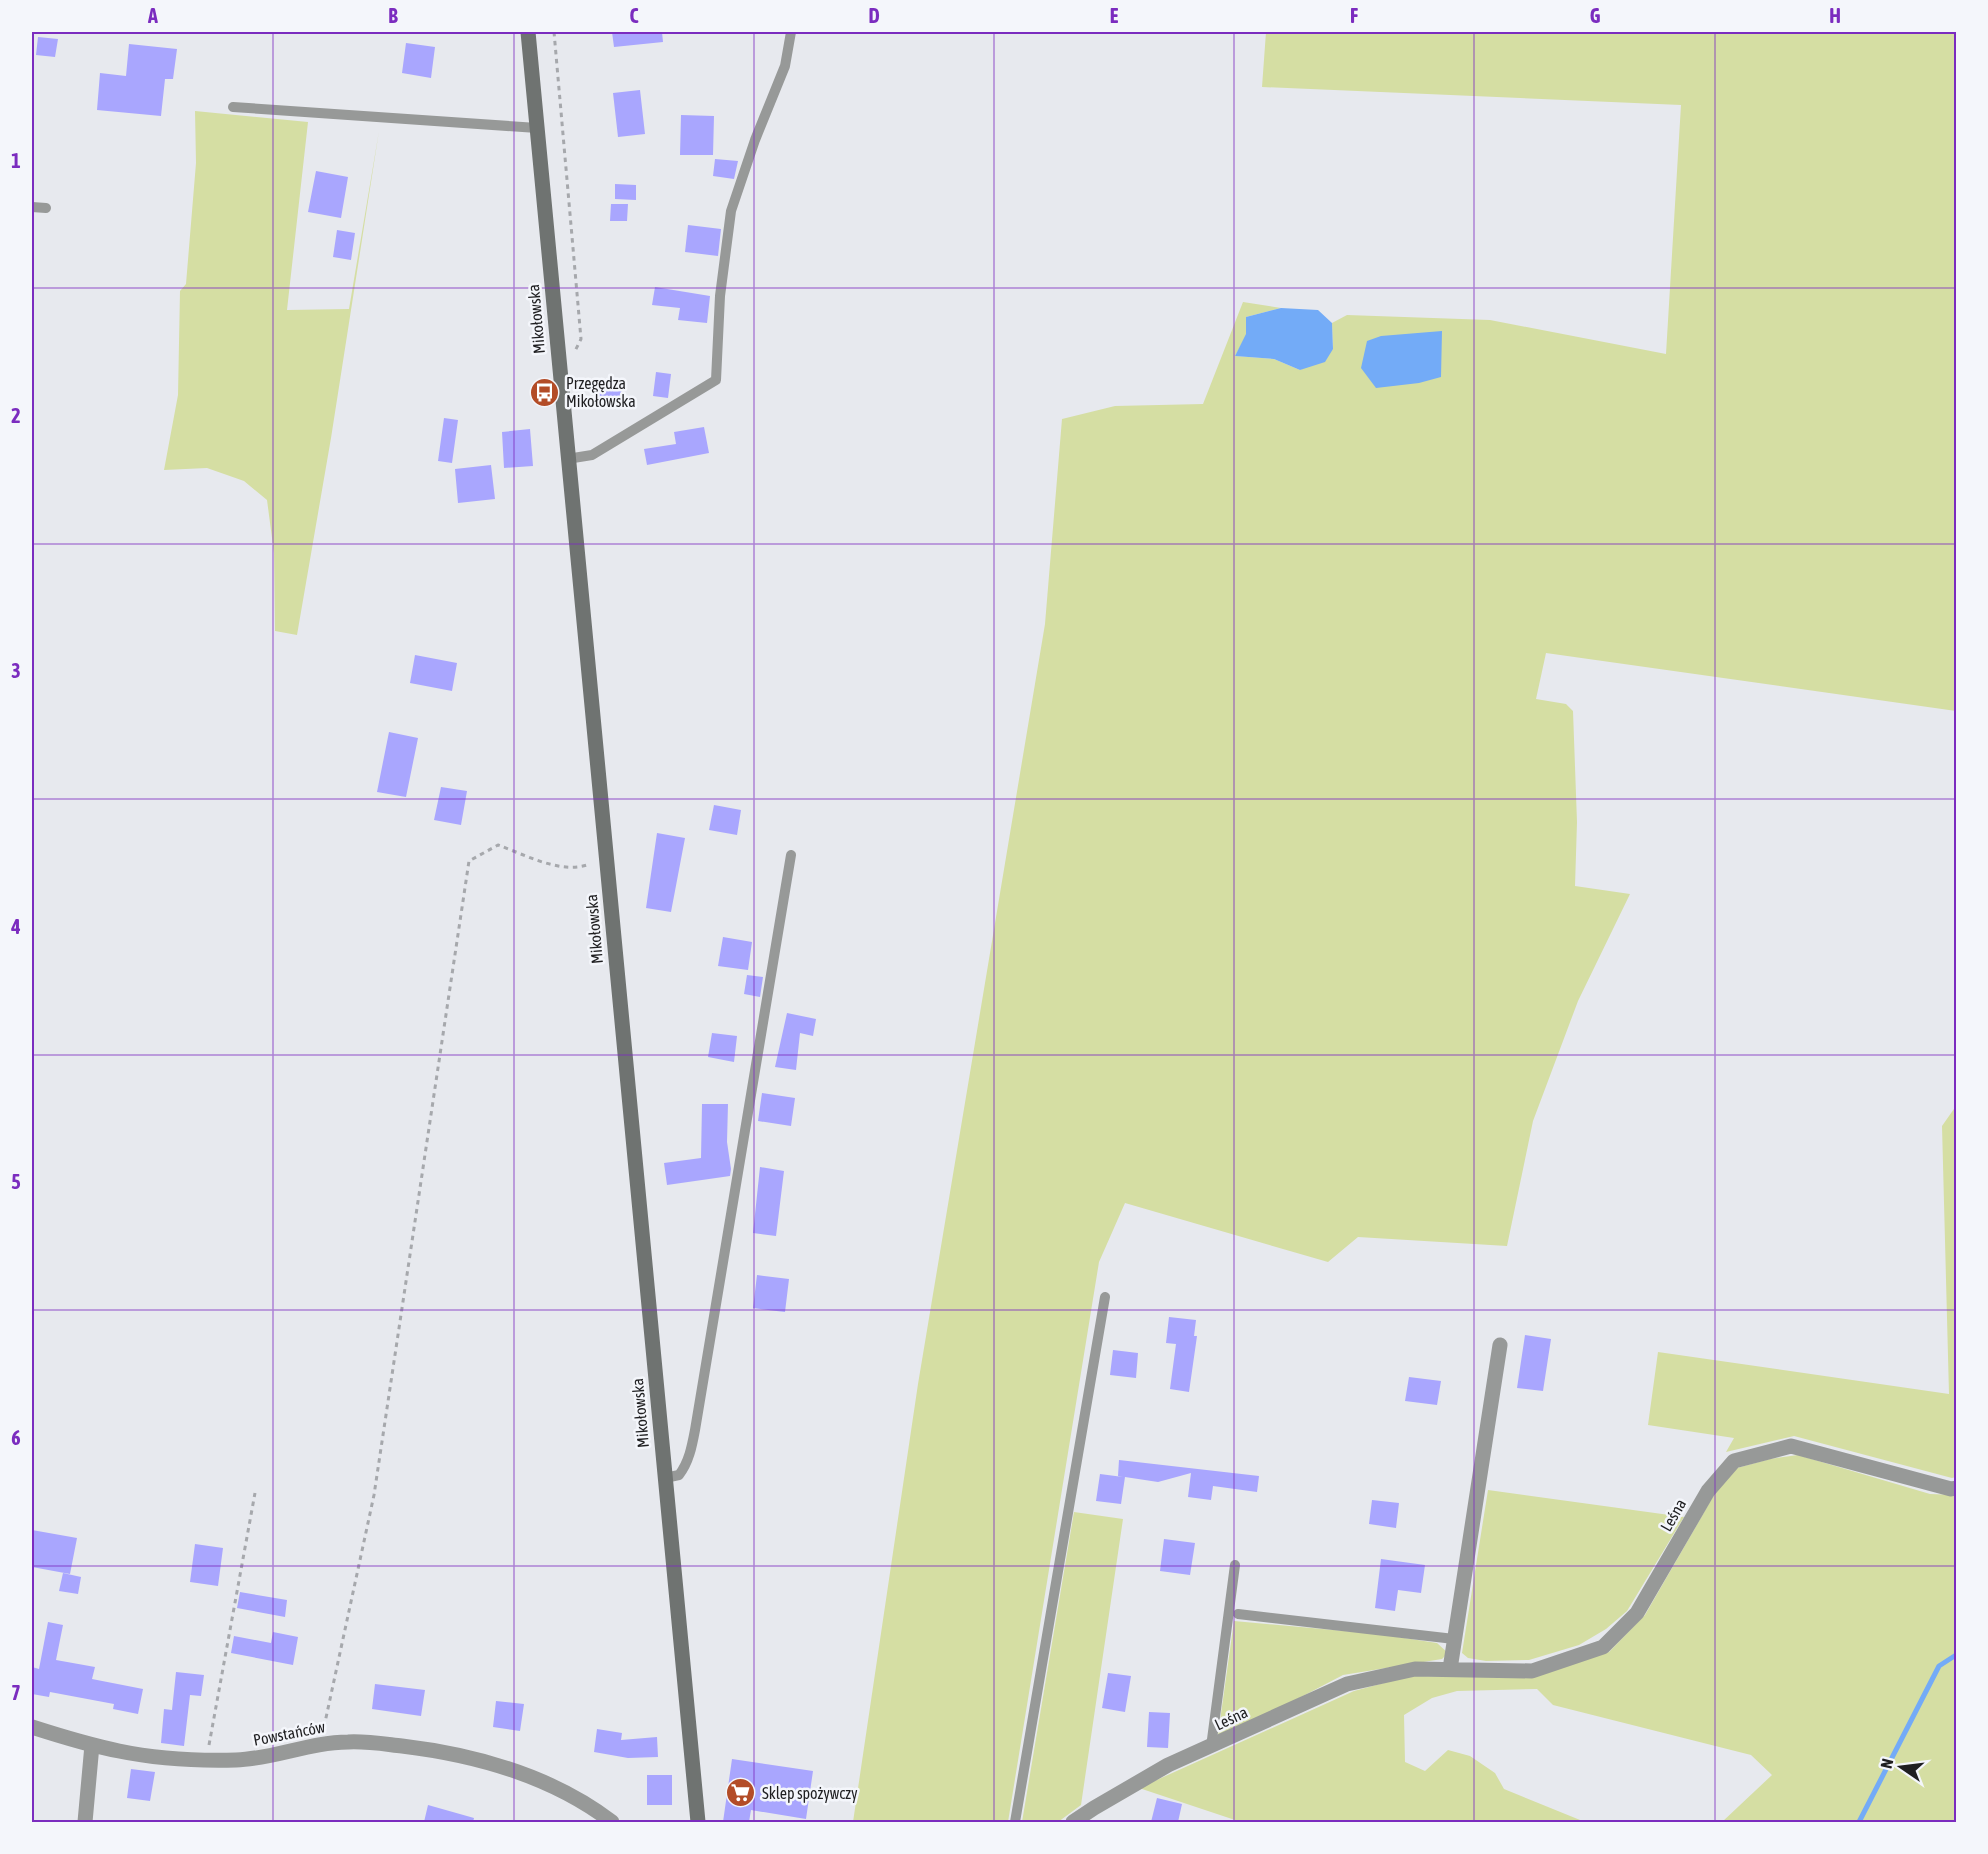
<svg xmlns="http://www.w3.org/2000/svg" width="1988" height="1854" viewBox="0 0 1988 1854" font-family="'Asap Condensed',sans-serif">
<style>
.green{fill:#d5dea3}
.water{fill:#73abf7}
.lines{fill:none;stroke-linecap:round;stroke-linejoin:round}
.stream{stroke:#73abf7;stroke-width:5}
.building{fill:#a9a6fe}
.path{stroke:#a6a8ac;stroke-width:3;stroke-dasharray:4.5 4.5;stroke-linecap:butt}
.service{stroke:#979998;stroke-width:10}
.minor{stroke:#979998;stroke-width:15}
.secondary{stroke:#6f7371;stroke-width:15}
.grid{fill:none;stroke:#7b2cbf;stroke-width:1.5;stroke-opacity:0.55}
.labels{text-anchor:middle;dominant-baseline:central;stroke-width:5;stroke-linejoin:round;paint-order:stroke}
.street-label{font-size:16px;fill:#1f1f21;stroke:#f4f6fb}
.poi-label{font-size:16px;fill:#1f1f21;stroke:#f4f6fb;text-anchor:start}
.neatline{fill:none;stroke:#7b2cbf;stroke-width:2}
.grid-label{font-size:20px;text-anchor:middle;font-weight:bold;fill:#7b2cbf}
</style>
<rect width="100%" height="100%" fill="#e7e9ee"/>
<!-- green -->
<path class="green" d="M1266 32H1956V711L1546 653 1536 699 1566 704 1573 711 1577 822 1575 886 1630 894 1578 1001 1533 1121 1507 1246 1358 1237 1328 1262 1125 1203 1099 1262 1008 1822H853L918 1384 1045 624 1062 419 1115 406 1203 404 1243 302 1281 308 1246 317 1247 334 1235 356 1274 359 1300 370 1333 349 1332 323 1347 315 1490 320 1666 354 1681 105 1262 87Z
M195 111 308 122 287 310 349 309 379 131 331 438 297 635 275 631 274 553 267 500 244 481 207 468 164 470 178 395 180 291 186 284 196 163Z
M1956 1106V1477L1952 1478 1794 1436 1726 1452 1734 1438 1648 1425 1658 1352 1949 1394 1942 1126Z
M1798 1455 1930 1494 1956 1495V1822H1722L1772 1775 1751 1755 1553 1705 1537 1689 1457 1691 1432 1698 1404 1715 1405 1762 1425 1771 1448 1750 1470 1756 1495 1773 1504 1789 1585 1822H1241L1139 1788 1354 1691 1410 1676 1530 1677 1609 1652 1645 1615 1714 1495 1737 1468 1770 1459Z
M1488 1490 1684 1517 1627 1611 1606 1629 1579 1645 1529 1660 1486 1661 1468 1658 1462 1653Z
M1074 1512 1123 1519 1081 1805 1058 1822H1022Z
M1234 1621 1378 1634 1437 1643 1448 1653 1442 1659 1343 1675 1255 1721 1218 1735Z"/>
<!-- water -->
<path class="water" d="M1281 308 1318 310 1332 323 1333 349 1325 362 1300 370 1274 359 1235 356 1246 334V317Z
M1442 331 1441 377 1419 383 1376 388 1361 368 1367 341 1381 336Z"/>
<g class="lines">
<!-- stream -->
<path class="stream" d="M1859 1822 1939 1666 1956 1655"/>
</g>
<!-- building -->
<path class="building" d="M612 32H662L663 42 614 47Z
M38 37 58 39 55 57 36 55Z
M406 43 435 47 431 78 402 73Z
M129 44 177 49 173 79H165L161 116 97 110 100 73 126 76Z
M640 90 645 134 618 137 613 93Z
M681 115 714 116 713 155H680Z
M715 159 738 161 734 179 713 176Z
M316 171 348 177 341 218 308 212Z
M615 184 636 185V200L615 199Z
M611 204H628L627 221H610Z
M688 225 721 229 718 256 685 252Z
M337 230 355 233 351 260 333 257Z
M655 287 710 296 707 323 678 320 680 308 652 305Z
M656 372 671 374 668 398 653 396Z
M621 379 622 404 598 405 596 380Z
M444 418 458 420 452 463 438 461Z
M704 427 709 453 647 465 644 449 676 444 674 432Z
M530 429 533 466 504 468 502 432Z
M491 465 495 499 458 503 455 469Z
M415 655 457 663 452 691 410 683Z
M389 732 418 738 406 797 377 792Z
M441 787 467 791 461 825 434 820Z
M714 805 741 810 737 835 709 830Z
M657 833 685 838 671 912 646 908Z
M723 937 752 942 748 970 718 966Z
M747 975 763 977 760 997 744 994Z
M787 1013 816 1019 813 1036 800 1033 796 1070 775 1067Z
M712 1033 737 1036 734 1062 708 1057Z
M762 1093 795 1098 791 1126 758 1121Z
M702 1104H728L727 1142 731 1169 730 1176 667 1185 664 1163 701 1158Z
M760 1167 784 1171 776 1236 753 1233Z
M757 1275 789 1279 785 1312 753 1308Z
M1169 1317 1196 1320 1194 1336H1197L1189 1392 1170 1389 1176 1344 1166 1343Z
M1525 1335 1551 1339 1543 1391 1517 1388Z
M1113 1350 1138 1353 1136 1378 1110 1375Z
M1409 1377 1441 1381 1437 1405 1405 1401Z
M1119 1460 1259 1476 1257 1492 1213 1486 1211 1500 1188 1497 1191 1473 1158 1482 1125 1477 1121 1504 1096 1501 1100 1474 1123 1477 1118 1476Z
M1372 1500 1399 1503 1396 1528 1369 1524Z
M32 1530 77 1538 70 1574 32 1567Z
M1164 1539 1195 1543 1190 1575 1160 1571Z
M195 1544 223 1548 218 1586 190 1582Z
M1381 1559 1425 1565 1421 1593 1398 1590 1395 1611 1375 1608Z
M63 1573 81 1577 78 1594 59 1591Z
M240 1592 287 1600 285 1617 237 1608Z
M48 1622 63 1625 56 1660 95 1667 92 1679 143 1689 138 1714 113 1709 114 1704 50 1692 49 1697 32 1694V1667L39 1669Z
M273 1632 298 1637 293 1665 231 1653 234 1636 271 1643Z
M176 1672 204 1675 201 1696 190 1695 184 1746 161 1743 164 1709 172 1710Z
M1108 1673 1131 1676 1125 1712 1102 1708Z
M375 1684 425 1690 421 1716 372 1709Z
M496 1701 524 1704 520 1731 493 1727Z
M1149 1712 1170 1713 1168 1748 1147 1747Z
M597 1729 622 1733 621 1740 657 1737 658 1757 628 1758 594 1752Z
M732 1759 813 1771 806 1819 751 1810 749 1822H723Z
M131 1769 155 1772 150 1801 127 1798Z
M647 1775H672V1805H647Z
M1157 1798 1182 1804 1178 1822H1151Z
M428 1805 474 1818 473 1822H424Z"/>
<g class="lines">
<!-- path -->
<path class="path" d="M554 32 581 339 575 351
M324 1727 374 1495 469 861 498 845C526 855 561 875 590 864
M209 1745 255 1493"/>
<!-- service -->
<path class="service" d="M233 107 537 128
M32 207 46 208
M567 459 592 455 716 380 720 296 731 211 755 140 785 66 791 32
M665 1478 679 1475C689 1462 692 1446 695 1430L791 855
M1238 1614 1454 1639
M1211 1747 1235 1565
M1015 1822 1105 1297"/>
<!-- minor -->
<path class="minor" d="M1450 1669 1500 1345
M32 1727C60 1736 89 1745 119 1751 157 1759 197 1761 236 1760 274 1759 310 1742 348 1742 366 1741 384 1744 402 1746 477 1755 552 1776 612 1822
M85 1822 92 1745
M1073 1822 1094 1808 1168 1765 1347 1684 1415 1669 1532 1671 1603 1647 1637 1613 1708 1491 1734 1461 1791 1446 1951 1489 1956 1488"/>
<!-- secondary -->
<path class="secondary" d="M528 32 698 1822"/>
</g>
<!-- grid -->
<path class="grid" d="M273 32V1822M514 32V1822M754 32V1822M994 32V1822M1234 32V1822M1474 32V1822M1715 32V1822M32 288H1956M32 544H1956M32 799H1956M32 1055H1956M32 1310H1956M32 1566H1956"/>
<!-- icons -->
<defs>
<symbol id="bus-disc" viewBox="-11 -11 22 22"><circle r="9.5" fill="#b34c27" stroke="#f4f6fb"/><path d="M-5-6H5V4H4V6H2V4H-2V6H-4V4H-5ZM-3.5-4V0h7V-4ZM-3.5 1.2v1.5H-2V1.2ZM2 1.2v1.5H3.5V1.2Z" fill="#fff"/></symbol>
<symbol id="supermarket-disc" viewBox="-11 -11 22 22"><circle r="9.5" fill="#b34c27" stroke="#f4f6fb"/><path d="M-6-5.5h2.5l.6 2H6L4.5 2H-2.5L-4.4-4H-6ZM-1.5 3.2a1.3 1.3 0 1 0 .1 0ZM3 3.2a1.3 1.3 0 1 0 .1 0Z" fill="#fff"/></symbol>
</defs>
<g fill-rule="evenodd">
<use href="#bus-disc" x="528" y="376" width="33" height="33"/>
<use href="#supermarket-disc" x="724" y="1776" width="33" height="33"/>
</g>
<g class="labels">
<!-- street labels -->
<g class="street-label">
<text transform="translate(536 319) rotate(-95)">Mikołowska</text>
<text transform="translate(594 929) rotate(-95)">Mikołowska</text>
<text transform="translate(640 1413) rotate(-95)">Mikołowska</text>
<text transform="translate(1673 1515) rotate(-60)">Leśna</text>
<text transform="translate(1231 1718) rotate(-25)">Leśna</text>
<text transform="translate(289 1733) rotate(-11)">Powstańców</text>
</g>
<!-- poi labels -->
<g class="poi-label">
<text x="566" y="383">Przegędza<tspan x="566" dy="18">Mikołowska</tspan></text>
<text x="762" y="1793">Sklep spożywczy</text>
</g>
</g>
<!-- border -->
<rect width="1988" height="1854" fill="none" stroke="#f4f6fb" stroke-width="66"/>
<!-- north arrow -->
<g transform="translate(1901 1767) rotate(284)" stroke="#f4f6fb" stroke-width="4.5" paint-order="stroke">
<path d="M0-4.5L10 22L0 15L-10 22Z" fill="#1f1f21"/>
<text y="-9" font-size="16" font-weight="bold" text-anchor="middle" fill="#1f1f21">N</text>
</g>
<rect x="33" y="33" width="1922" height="1788" class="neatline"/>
<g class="grid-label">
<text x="153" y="23">A</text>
<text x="393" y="23">B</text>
<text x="634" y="23">C</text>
<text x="874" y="23">D</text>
<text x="1114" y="23">E</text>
<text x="1354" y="23">F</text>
<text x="1595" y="23">G</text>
<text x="1835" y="23">H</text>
<text x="16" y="168">1</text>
<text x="16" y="423">2</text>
<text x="16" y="678">3</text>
<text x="16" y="934">4</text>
<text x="16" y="1189">5</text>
<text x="16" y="1445">6</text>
<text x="16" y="1700">7</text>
</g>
</svg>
